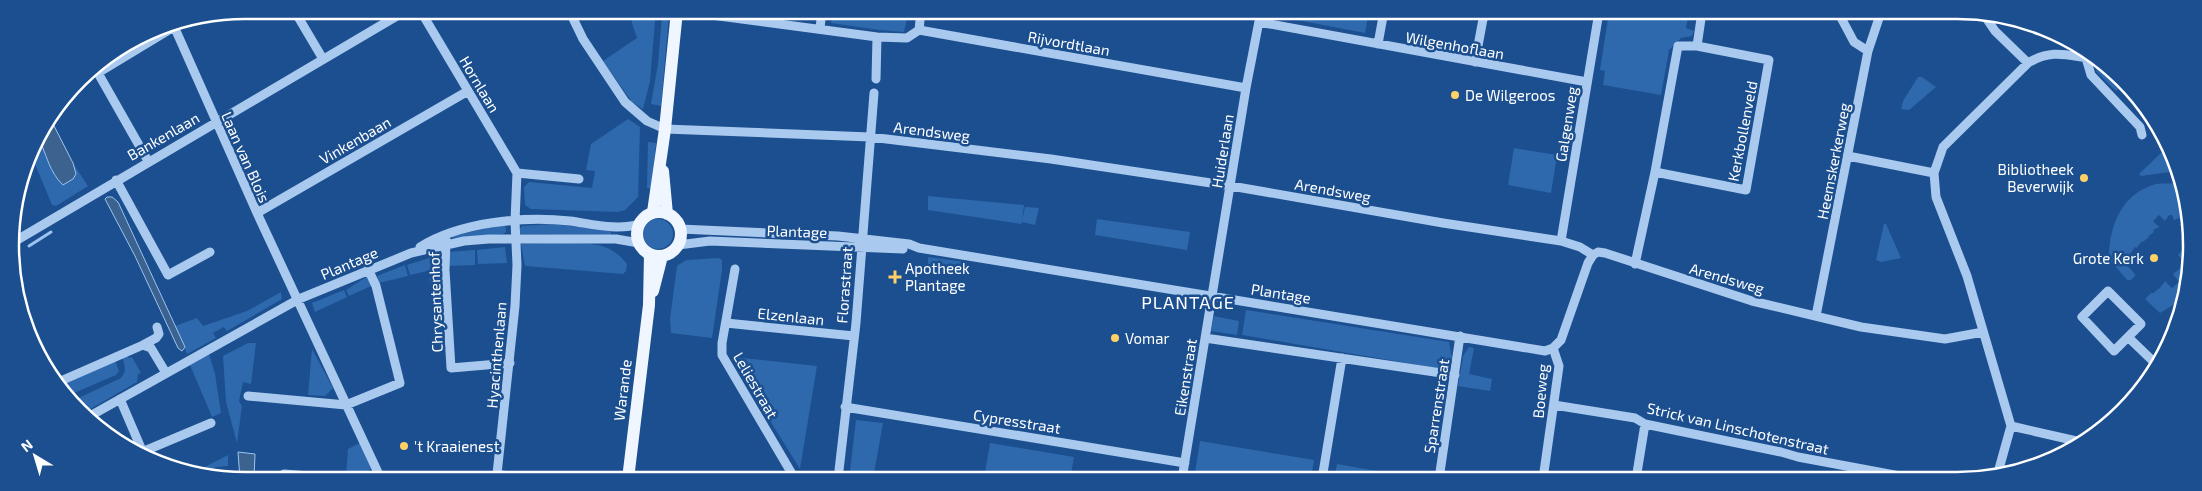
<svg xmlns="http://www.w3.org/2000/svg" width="2202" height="491" viewBox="0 0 2202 491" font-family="'Exo 2',sans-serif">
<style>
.green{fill:#2e69ad}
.water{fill:#3c6290;stroke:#9cc4f0}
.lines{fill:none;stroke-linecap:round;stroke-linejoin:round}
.stream{stroke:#9cc4f0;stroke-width:3}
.minor{stroke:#a9c9ee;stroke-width:9}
.major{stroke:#f0f6ff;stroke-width:12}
.poi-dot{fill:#ffd166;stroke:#1b4f8f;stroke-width:2}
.labels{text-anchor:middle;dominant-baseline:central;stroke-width:5;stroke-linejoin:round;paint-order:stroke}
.street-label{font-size:15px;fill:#fff;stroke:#1b4f8f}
.poi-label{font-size:15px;fill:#fff;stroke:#1b4f8f;text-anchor:start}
.quarter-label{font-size:18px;letter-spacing:1px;fill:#fff;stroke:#1b4f8f}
.rim{fill:none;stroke:#fff;stroke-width:2.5}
</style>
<rect width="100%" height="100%" fill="#1b4f8f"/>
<!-- green -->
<path class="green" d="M632 10H656L650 81 643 109 632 102 603 61 637 38 632 23Z
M834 11 907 19 904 32 879 30 831 23Z
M1277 11H1369L1365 33 1276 16Z
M1609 12H1689L1686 28 1694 31 1692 36 1681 38 1669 50 1661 95 1603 85 1605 71 1600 70Z
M662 15H669L661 106 651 104 658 64Z
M2097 68 2106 69 2123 85 2116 91 2096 71Z
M1918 77H1922L1936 87 1909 110 1901 109 1903 101Z
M628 119 640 127 638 197 625 210 618 212 531 209 525 205 524 187 529 182 592 188 595 171 586 170 591 144Z
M38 136 51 169 63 185 73 179 76 174 73 163 88 186 56 206 52 205 31 154 34 141Z
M648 142 656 143 652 189 647 188Z
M1514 148 1557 155 1551 193 1508 185Z
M2166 148 2177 171 2141 176 2139 174Z
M2176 183 2184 185 2187 234 2183 229 2184 228 2179 225 2182 222 2179 218 2174 220 2172 215H2169L2165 221 2159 215 2153 221 2159 227 2153 230 2154 232 2149 236 2148 235 2149 237 2143 242 2142 241 2137 248 2135 247 2130 254H2128L2129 255 2122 260V263L2124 262 2135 274 2134 275H2136L2131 280H2127L2109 259C2109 226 2121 194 2156 184 2162 183 2169 184 2176 183Z
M928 196 1024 205 1022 221 1025 207 1039 208 1035 225 1022 222 1021 224 928 210Z
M1097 219 1190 232 1187 250 1095 235Z
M643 234a15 15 0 1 1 30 0a15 15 0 1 1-30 0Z
M551 224 611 230V235L521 234 519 230 522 226Z
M1884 224H1886L1901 258 1881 262 1876 260Z
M502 225 506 227V232L503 234 453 238 452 236Z
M563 243C590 244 609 241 627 264L626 271 623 274 525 266 521 244Z
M505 247 507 263 478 264 477 250Z
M475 250V265L448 266V252Z
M2181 251 2189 258 2190 277 2183 299 2160 313 2145 299 2151 293H2155L2154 292 2160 288 2165 281 2172 288 2179 282 2173 274 2186 264V261H2184L2178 255Z
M439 255 440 268 410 275 407 265Z
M928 257 965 262 964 268 935 263 933 272 928 268Z
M719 258 722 260V270L712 338 671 333 670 319 677 266 686 260Z
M405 265 408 276 379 283 377 276Z
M441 274 443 303 436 304 429 278Z
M368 276 371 286 349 296 346 290Z
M344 290 347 297 315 312 312 303Z
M281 292 282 299 227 331 224 327 213 333 216 338 187 354 175 326 197 318 203 326 247 311Z
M1246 310 1449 342 1452 359 1447 367 1442 369 1242 335Z
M1214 316 1239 321 1237 335 1211 331Z
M248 343H256L251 384 243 382 239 401 242 406 237 443 226 402 223 356Z
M1469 347 1474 348 1469 374 1492 379 1490 391 1458 386 1463 356Z
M312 349 333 388 325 396 308 395Z
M209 354 215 374 221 413 212 417 190 365Z
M128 355 129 358 132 357 141 373 138 374 137 382 85 412 72 401 121 378C127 371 125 366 122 357Z
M733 357 817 366 800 469 736 366Z
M115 360 119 371 116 375 67 396 57 385Z
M856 420 883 423 873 479H849Z
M1200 441 1314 460 1311 479H1194Z
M360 443 371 469 364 476 346 475 348 449Z
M990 443 1074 457 1070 479H984Z
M228 455V466L216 467 201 474 195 472Z
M1337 464 1421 479H1334Z"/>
<!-- water -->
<path class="water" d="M51 120 73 163 76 174 73 179 63 185C49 172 46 153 38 136Z
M107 197H112L118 202 185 347 182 351 178 348 135 256 105 199Z
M238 452 255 454 254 479H240Z"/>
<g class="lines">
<!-- stream -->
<path class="stream" d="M29 246 51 232"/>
<!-- minor -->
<path class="minor" d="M294 10 323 59
M420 10 517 173 515 221 517 265 515 306 497 474
M569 10 583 39 625 102 647 121 665 129 870 137 1051 159 1231 186 1443 223 1561 241 1580 247 1593 255
M681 11 877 37 907 38 919 30 1246 88
M1838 12 1854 42 1868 51
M1982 12 1995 31 2028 63
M1259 22 1587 82
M173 24 257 213 381 479
M820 28 822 11
M919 30 921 11
M1378 44 1384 11
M1697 46 1702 12
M2086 58 2091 75 2140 127 2142 135
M1475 62 1483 19 1489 11
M90 69 98 73 174 27
M98 73 148 161
M876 79 877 37
M1848 156 1934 173
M517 173 579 179
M116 180 168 275 210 252
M257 213 468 91
M680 229 838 236 909 244 919 248 1545 351 1553 348 1561 340 1588 263 1593 255
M446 240 445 270 451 368 510 363
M1561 241 1599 12
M12 243 407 10
M678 245 710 241 903 249
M420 247C460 222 523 216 570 221 592 224 618 231 639 224
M1593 255 1598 252 1605 253 1752 301 1861 327 1945 339 1983 332
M1635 264 1655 172 1678 46H1697L1769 60 1746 190 1655 172
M735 269 722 343V355L795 479
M2108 291 2141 324 2114 351 2082 317Z
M1816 316 1868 51 1881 12
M726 323 854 336
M1205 338 1455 375
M2129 338 2157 365
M143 345 156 338 159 334 157 327
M56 383 143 345 151 348 166 373
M248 396 346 405 400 383 376 286 368 269
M120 399 144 455
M1554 405 1635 418 1645 424 1781 452 1798 457 1916 479
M845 407 1185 463
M90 416 299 299 411 253 464 241 489 239H616L639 243
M2011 426 2081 442
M142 452 211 423
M284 474 347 479
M1997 476 2011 426 1967 276 1936 197 1934 173 1943 147 2028 63C2053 48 2068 56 2094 59
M484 479 497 474 526 479
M838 479 856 323 874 93
M1182 479 1246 88 1261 11
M1322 479 1342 358
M1439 479 1460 336
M1543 479 1559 366 1553 348
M1636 479 1645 424"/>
<!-- major -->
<path class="major" d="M663 171 667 214
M653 212 665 129 677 11
M637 234a22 22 0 1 1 44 0a22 22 0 1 1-44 0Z
M653 291 662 256
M628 479 649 305 650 254"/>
</g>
<!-- markers -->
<g class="poi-dot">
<circle cx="1455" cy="95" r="5"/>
<circle cx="2084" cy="178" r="5"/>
<circle cx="2154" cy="258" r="5"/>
<path d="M892.5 269.5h5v5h5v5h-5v5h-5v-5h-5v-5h5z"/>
<circle cx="1115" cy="338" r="5"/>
<circle cx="404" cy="446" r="5"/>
</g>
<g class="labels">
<!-- street labels -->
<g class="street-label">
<text transform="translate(1069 43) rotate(10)">Rijvordtlaan</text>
<text transform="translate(1455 45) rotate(10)">Wilgenhoflaan</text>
<text transform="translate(480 84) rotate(59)">Hornlaan</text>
<text transform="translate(1566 124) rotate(-81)">Galgenweg</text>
<text transform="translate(932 131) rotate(7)">Arendsweg</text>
<text transform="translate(1742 131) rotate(-79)">Kerkbollenveld</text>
<text transform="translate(163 136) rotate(-30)">Bankenlaan</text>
<text transform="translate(355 140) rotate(-30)">Vinkenbaan</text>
<text transform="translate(1222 151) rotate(-81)">Huiderlaan</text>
<text transform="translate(246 157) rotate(66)">Laan van Blois</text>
<text transform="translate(1833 161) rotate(-79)">Heemskerkerweg</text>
<text transform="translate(1333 190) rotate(10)">Arendsweg</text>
<text transform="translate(797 231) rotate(2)">Plantage</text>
<text transform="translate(349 263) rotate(-23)">Plantage</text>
<text transform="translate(1727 278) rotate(16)">Arendsweg</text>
<text transform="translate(844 285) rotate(-86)">Florastraat</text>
<text transform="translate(1281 293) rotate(9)">Plantage</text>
<text transform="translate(435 302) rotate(-92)">Chrysantenhof</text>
<text transform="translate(791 316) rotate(6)">Elzenlaan</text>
<text transform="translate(496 355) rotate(-85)">Hyacinthenlaan</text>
<text transform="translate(1185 377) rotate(-81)">Eikenstraat</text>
<text transform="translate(756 385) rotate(60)">Leliestraat</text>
<text transform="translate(622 390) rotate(-83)">Warande</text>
<text transform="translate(1540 391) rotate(-85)">Boeweg</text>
<text transform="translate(1436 406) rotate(-81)">Sparrenstraat</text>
<text transform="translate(1017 421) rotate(9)">Cypresstraat</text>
<text transform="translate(1738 428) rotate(13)">Strick van Linschotenstraat</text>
</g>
<!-- poi labels -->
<g class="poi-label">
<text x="1465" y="95">De Wilgeroos</text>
<text x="2074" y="169" text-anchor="end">Bibliotheek<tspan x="2074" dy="17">Beverwijk</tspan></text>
<text x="2144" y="258" text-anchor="end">Grote Kerk</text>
<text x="905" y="268">Apotheek<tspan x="905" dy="17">Plantage</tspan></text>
<text x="1125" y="338">Vomar</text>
<text x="414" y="446">'t Kraaienest</text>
</g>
<!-- quarter labels -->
<g class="quarter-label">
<text x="1188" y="302">PLANTAGE</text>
</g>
</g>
<!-- crop -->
<path d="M0 0H2202V491H0ZM245 19H1957A226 226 0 0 1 2183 245V246A226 226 0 0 1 1957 472H245A226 226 0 0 1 19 246V245A226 226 0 0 1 245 19Z" fill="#1b4f8f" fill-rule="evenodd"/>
<path class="rim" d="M245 19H1957A226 226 0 0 1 2183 245V246A226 226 0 0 1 1957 472H245A226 226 0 0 1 19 246V245A226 226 0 0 1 245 19Z"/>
<!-- north arrow -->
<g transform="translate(35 456) rotate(322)" stroke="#1b4f8f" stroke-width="4" paint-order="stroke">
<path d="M0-4L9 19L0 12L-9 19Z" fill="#ffffff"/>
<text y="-8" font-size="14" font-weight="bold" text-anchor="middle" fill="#ffffff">N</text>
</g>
</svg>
